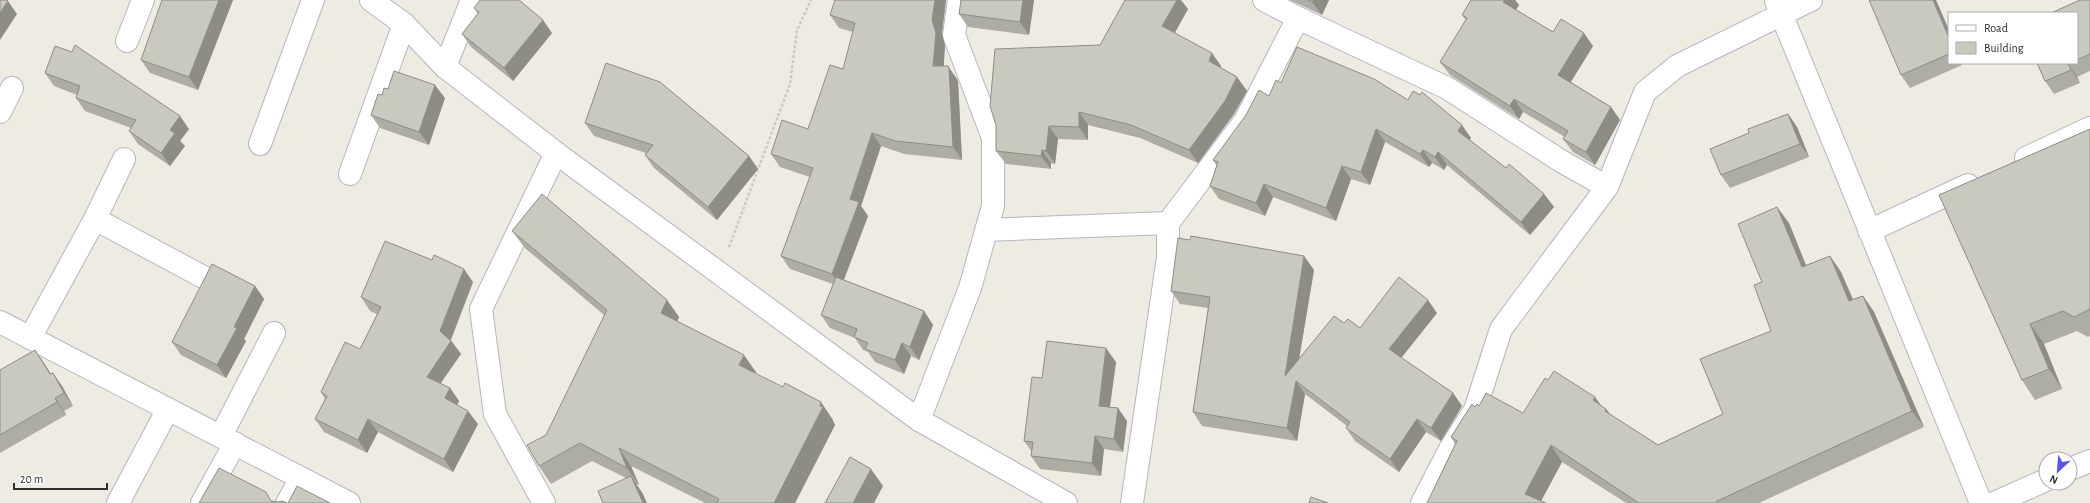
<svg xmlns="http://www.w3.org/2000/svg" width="2090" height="503" viewBox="0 0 2090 503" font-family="'Alegreya Sans',sans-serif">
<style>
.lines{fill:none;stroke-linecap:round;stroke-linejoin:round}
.minor-casing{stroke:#b6b5c0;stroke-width:24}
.tertiary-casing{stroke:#b6b5c0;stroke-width:24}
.path{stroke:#c9c9c9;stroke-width:2.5;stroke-dasharray:3 2;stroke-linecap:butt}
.minor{stroke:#fff;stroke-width:22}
.tertiary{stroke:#fff;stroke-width:22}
.wall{fill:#aeada5}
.shaded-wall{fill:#8d8d86}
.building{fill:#cac9c0;stroke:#8d8d86}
</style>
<rect width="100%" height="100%" fill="#eeebe2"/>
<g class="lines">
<defs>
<path id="minor" d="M1264 0 1298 18 1447 88 1561 161 1607 187
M1776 1 1981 503
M127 41 143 0
M445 67 472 0
M0 112 12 88
M260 144 313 0
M2026 158 2090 128
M350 174 404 24
M95 219 124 159
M986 230 1168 223
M1869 231 1968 185
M0 322 349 503
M30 338 95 219 207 279
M919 420 970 288 993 206V138L954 35 959 0
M221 436 274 333
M118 503 168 409
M202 503 235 443
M287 503 301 478
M544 503 495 414 481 309 556 153
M1132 503 1168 257V223L1245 121 1298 18
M1422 503 1450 449 1475 410 1501 329 1607 187 1645 92 1677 66 1811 0"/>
<path id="tertiary" d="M371 0 404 24 445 67 556 153 919 420 1066 503
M2070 469 2090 461
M1994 503 2046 480"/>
</defs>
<!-- minor casing -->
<use href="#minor" class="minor-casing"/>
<!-- tertiary casing -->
<use href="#tertiary" class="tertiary-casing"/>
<!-- path -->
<path class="path" d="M729 247 790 84 797 30 811 0"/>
<!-- minor -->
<use href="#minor" class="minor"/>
<!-- tertiary -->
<use href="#tertiary" class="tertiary"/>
</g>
<!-- wall -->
<path class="wall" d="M162 0H233L198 90 150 73 141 60Z
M833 0H946L942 33 945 46 943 66 957 79 958 81 962 160 904 154 881 146 861 206 868 216 844 280 924 311 933 325 919 360 911 356 904 374 875 362 868 352 863 350 855 338 830 328 821 315 833 284 790 269 781 256 810 177 780 167 771 154 808 129 843 69 853 32 839 28 830 15 835 2Z
M961 0H1034L1029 35 968 27 959 14Z
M1290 0H1329L1322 15Z
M1471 0H1515L1519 5 1516 10 1553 32 1593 46 1571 82 1611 107 1620 120 1595 165 1573 152 1563 139 1565 137 1523 112 1519 119 1450 75 1440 62 1466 20 1462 15Z
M2090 0V71L2077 77 2080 83 2054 94 2045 81 2037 63H2077V13Z
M474 8 552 33 513 81 471 47 462 34 478 14Z
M1188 9 1175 33 1221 66V68L1237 77 1247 91 1234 114 1198 163 1140 138 1088 125V140L1058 139 1055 164 1051 163V169L1006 164 996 151 1100 45Z
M1949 30V63H1961L1962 65 1910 88 1901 75Z
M55 46 189 129 180 141 185 146 170 166 138 144 129 131 131 128 85 111 76 98 77 95 54 86 45 73Z
M1281 83 1471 138 1470 140 1506 168 1544 194 1554 207 1530 235 1447 165 1444 170 1432 163 1429 167 1385 142 1370 185 1351 179 1336 221 1273 197 1265 216 1219 199 1210 186 1217 166 1213 160 1269 96Z
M388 89 445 98 429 145 380 128 371 115 382 95Z
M1788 114 1797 127 1809 157 1730 188 1721 175 1749 133Z
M585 123 749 156 758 169 717 220 654 168 645 155 646 153 594 136Z
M2090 129V336L2088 337 2077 331 2044 344 2062 389 2035 400 2022 380 1939 195Z
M1789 223 1806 265 1830 256 1841 272 1853 299 1863 296 1874 312 1924 427 1759 503H1626L1562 462 1541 501 1427 503 1455 444 1451 437 1475 407 1479 406 1523 413 1548 380 1595 397 1600 405 1606 409 1611 415 1658 445 1723 414 1771 331 1762 282Z
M512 231 667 300 679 317 677 321 756 372 755 373 833 420V421L835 425 795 503H705L631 466 639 485 636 484 643 494 626 478 592 461 551 484 539 466 604 315 525 248Z
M1304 256 1314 270 1299 359 1344 323 1360 328 1437 313 1401 358 1453 393 1462 406 1441 441 1426 432 1399 472 1355 441 1346 428 1347 426 1305 394 1297 441 1202 426 1193 412 1208 308 1180 304 1171 291Z
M473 282 451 340 461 354 440 383 450 388 459 401 457 405 478 424 453 472 378 432 367 453 324 432 315 419 325 399 321 392 360 349 377 314 370 311 361 297Z
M255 286 264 299 244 339 246 341 226 378 181 355 172 342Z
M35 350 51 374 62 386 73 406 64 411 66 415 0 453V370Z
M1116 362 1110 407 1127 421 1123 452 1104 449 1101 476 1040 469 1031 456 1032 452 1024 441 1042 378Z"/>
<!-- shaded-wall -->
<path class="shaded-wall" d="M219 0H233L198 90 189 77Z
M935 0H946L942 33 945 46 943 79 933 66 932 20Z
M1023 0H1034L1029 35 1020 22Z
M1177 0H1181L1188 9 1171 39 1162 26Z
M1314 0H1329L1322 15 1312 2Z
M1505 0H1515L1519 5 1512 16 1503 2Z
M1933 0H1936L1949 30V38Z
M8 1 17 14 0 40V13Z
M543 20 552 33 513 81 504 68Z
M1584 33 1593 46 1567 88 1558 75Z
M1212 53 1221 66 1218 74 1209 61Z
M2068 64 2077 77 2080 83 2071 70Z
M948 66 957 79 958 81 962 160 953 147Z
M1237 77 1247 91 1234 114 1198 163 1189 150Z
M435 85 445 98 429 145 419 132Z
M1514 99 1523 112 1519 119 1510 106Z
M1611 107 1620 120 1595 165 1586 152Z
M1079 112 1088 125V140L1079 127Z
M1788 114 1797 127 1809 157 1800 144Z
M180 116 189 129 180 141 185 146 170 166 161 153 170 130Z
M1462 125 1471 138 1467 144 1458 131Z
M1049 126 1058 139 1055 164 1046 151Z
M1376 129 1385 142 1370 185 1361 172Z
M872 133 881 146 861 206 868 216 841 287 832 274 850 199Z
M1042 150 1051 163V169L1041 156Z
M1423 150 1432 163 1429 167 1420 154Z
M1438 152 1447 165 1444 170 1435 157Z
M749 156 758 169 717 220 708 207Z
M1342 166 1351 179 1336 221 1326 208Z
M1264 184 1273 197 1265 216 1256 203Z
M1544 194 1554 207 1530 235 1521 222Z
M1777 207 1789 223 1813 283 1802 267Z
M1304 256 1314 270 1294 389 1285 376Z
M1830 256 1841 272 1860 317 1849 301Z
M464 269 473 282 449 344 440 331Z
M255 286 264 299 244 339 246 341 226 378 217 365 234 327Z
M1863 296 1874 312 1924 427 1912 411Z
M667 300 679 317 673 330 661 313Z
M1428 300 1437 313 1398 362 1389 349Z
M924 311 933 325 919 360 910 347Z
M2030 324 2044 344 2062 389 2049 369Z
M451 341 461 354 436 390 427 377Z
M902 343 911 356 904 374 895 360Z
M1106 348 1116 362 1108 419 1099 406Z
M35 350 44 363 59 387 50 374Z
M744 355 756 372 751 382 739 365Z
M53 373 62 386 73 406 64 393Z
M1296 381 1305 394 1297 441 1287 428Z
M450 388 459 401 454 411 445 398Z
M1453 393 1462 406 1441 441 1431 428Z
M1595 397 1605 411 1606 409 1618 425 1593 400Z
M55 398 64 411 66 415 57 402Z
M821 402 833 420V421L835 425 795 503H774Z
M1118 408 1127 421 1123 452 1114 439Z
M468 411 478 424 453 472 444 459Z
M368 419 378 432 367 453 358 440Z
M1417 419 1426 432 1399 472 1390 459Z
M1095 436 1104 449 1101 476 1092 463Z
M1551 445 1562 462 1540 503 1525 494Z
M619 448 631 466 639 485 627 468Z
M871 469 883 486 874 503H853Z
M631 476 643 494 647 503H643Z"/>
<!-- building -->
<path class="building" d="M0 0H7L8 1 0 13Z
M162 0H219L189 77 141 60Z
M480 0H519L543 20 504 68 462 34 479 12 474 8Z
M835 0H935L932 20 936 33 933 66H948L949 68 953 147 895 141 872 133 850 199 859 202 832 274 781 256 813 168 771 154 782 120 808 129 830 65 843 69 855 23 830 15Z
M961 0H1023L1020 22 959 14Z
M1125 0H1177L1162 26 1212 53 1209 61 1237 77 1225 101 1189 150 1131 125 1079 112V127L1049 126 1046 151 1042 150 1041 156 996 151V125L990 106 995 49 1100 45Z
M1308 0H1314L1312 2Z
M1471 0H1505L1503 2 1553 32 1561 19 1584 33 1558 75 1611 107 1586 152 1563 139 1568 131 1514 99 1510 106 1440 62 1467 18 1462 15Z
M1869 0H1933L1949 38V54L1901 75Z
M2080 0H2090V54L2077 60V13H2051Z
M75 45 180 116 170 130 175 133 161 153 129 131 136 120 76 98 80 86 45 73 55 46 72 52Z
M1297 47 1374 79 1408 100 1413 91 1420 95 1422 92 1462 125 1458 131 1506 168 1509 164 1544 194 1521 222 1438 152 1435 157 1423 150 1420 154 1376 129 1361 172 1342 166 1326 208 1264 184 1256 203 1210 186 1218 162 1213 160 1246 115 1259 90 1269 96 1276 80 1281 83Z
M606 63 660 82 749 156 708 207 645 155 653 145 585 123Z
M2037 63H2070L2068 64 2071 70 2045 81Z
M394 71 435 85 419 132 371 115 378 94 382 95 384 88 388 89Z
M1788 114 1800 144 1721 175 1710 149 1749 133 1748 129Z
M2090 129V309L2074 317 2063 311 2030 324 2049 369 2022 380 1939 195Z
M542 194 667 300 661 313 744 355 739 365 783 387 785 383 821 402 820 406 823 407 774 503H717L719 499 619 448 627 468 580 443 539 466 527 445 546 435 607 310 512 231Z
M1777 207 1802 267 1830 256 1849 301 1863 296 1912 411 1717 501V503H1639L1551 445 1525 494 1546 503H1427L1457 441 1451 437 1472 404 1475 407 1477 404 1479 406 1486 393 1523 413 1545 378 1548 380 1554 371 1595 397 1593 400 1606 409 1605 411 1658 445 1723 414 1700 359 1771 331 1754 285 1762 282 1738 224Z
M1191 236 1304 256 1285 376 1334 316 1344 323 1348 319 1360 328 1399 277 1428 300 1389 349 1453 393 1431 428 1417 419 1390 459 1346 428 1350 422 1296 381 1287 428 1193 412 1210 297 1171 291 1178 238 1190 240Z
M385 241 432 260 434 255 464 269 440 331 451 341 427 377 450 388 445 398 468 411 444 459 368 419 358 440 315 419 327 396 321 392 345 342 360 349 381 307 361 297Z
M212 264 255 286 234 327 237 328 217 365 172 342Z
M836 277 924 311 910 347 902 343 895 360 865 349 868 343 854 337 857 329 821 315Z
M1047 341 1106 348 1099 406 1118 408 1114 439 1095 436 1092 463 1031 456 1033 442 1024 441 1032 377 1042 378Z
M35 350 50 374 53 373 64 393 55 398 57 402 0 435V370Z
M850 457 871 469 853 503H825Z
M219 468 266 492 271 501 278 502 283 501 287 503H199Z
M631 476 643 503H603L598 491Z
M297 486 330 503H288Z
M1311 497 1328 503H1309Z"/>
<!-- legend -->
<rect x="1948" y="12" width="130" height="52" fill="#ffffff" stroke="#ababab"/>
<rect x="1956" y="25" width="20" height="6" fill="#ffffff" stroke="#ababab"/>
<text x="1984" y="32" font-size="12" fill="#2e2e2e">Road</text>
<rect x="1956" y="42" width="20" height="12" fill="#cac9c0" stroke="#ababab"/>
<text x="1984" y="52" font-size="12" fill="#2e2e2e">Building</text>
<!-- north arrow -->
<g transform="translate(2058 471) rotate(206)"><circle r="19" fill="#ffffff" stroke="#ababab"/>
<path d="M0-3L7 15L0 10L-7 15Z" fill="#5654e9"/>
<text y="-6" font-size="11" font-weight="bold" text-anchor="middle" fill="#2e2e2e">N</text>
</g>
<!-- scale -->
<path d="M14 483v6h93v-6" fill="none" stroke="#2e2e2e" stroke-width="2"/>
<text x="20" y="483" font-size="12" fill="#2e2e2e" stroke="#ffffff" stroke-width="3" paint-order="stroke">20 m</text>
</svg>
